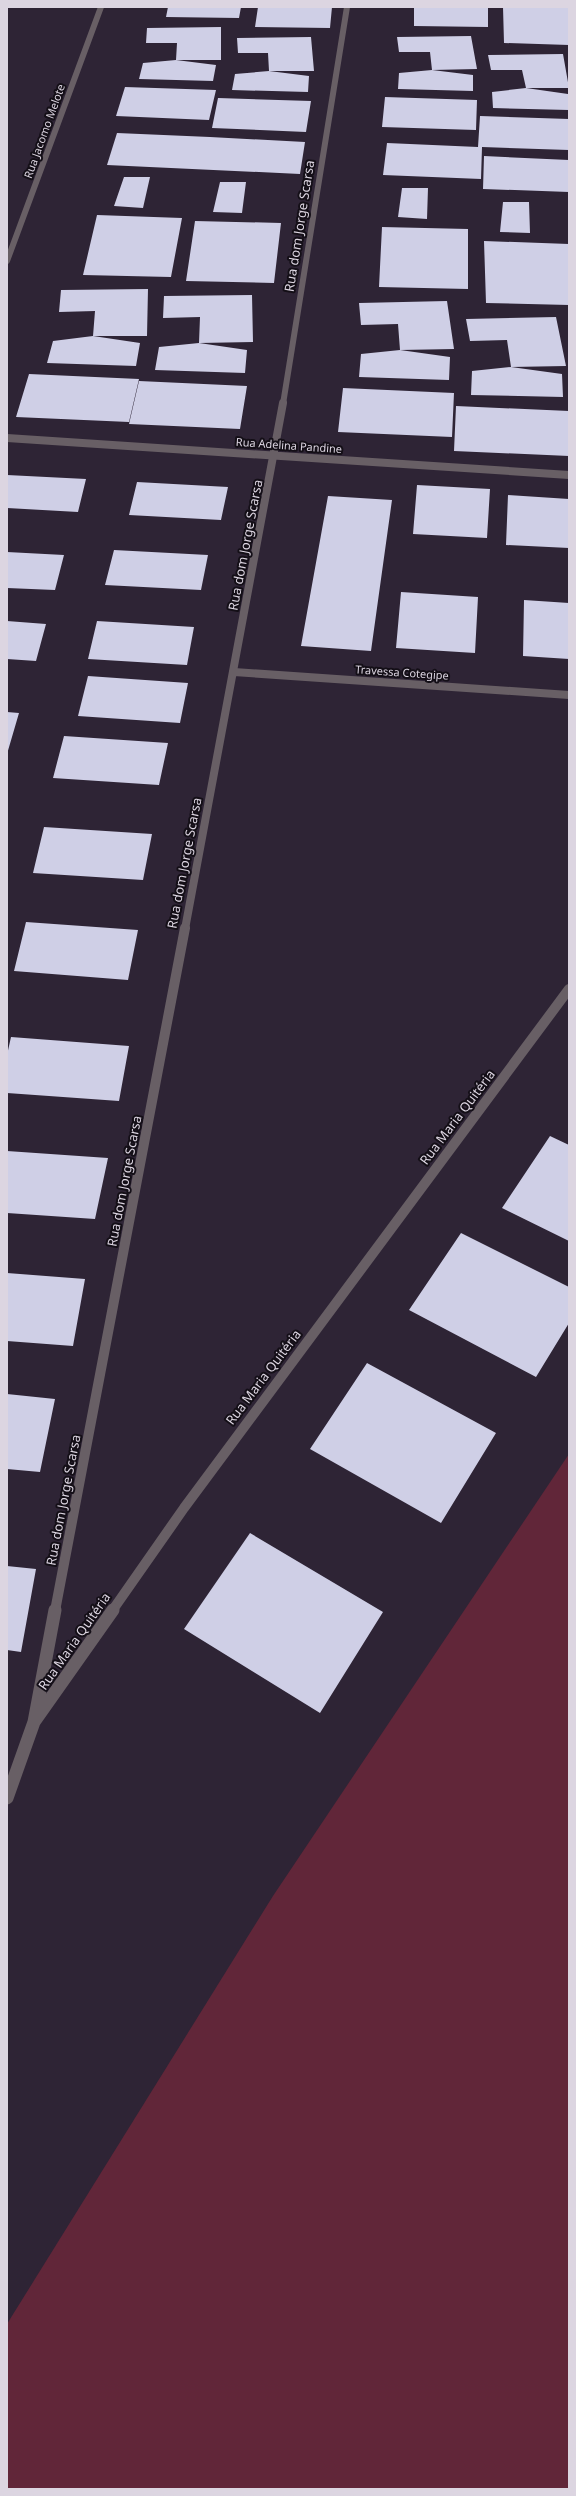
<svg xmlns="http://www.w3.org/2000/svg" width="576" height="2496" viewBox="0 0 576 2496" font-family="'Noto Sans',sans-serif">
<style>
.green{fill:#612639}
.building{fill:#cfcfe6}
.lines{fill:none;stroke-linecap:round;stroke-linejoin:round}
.minor-far3{stroke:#685f65;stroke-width:6}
.minor-far2{stroke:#685f65;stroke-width:8}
.minor-far1{stroke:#685f65;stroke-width:10}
.minor{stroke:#685f65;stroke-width:13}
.labels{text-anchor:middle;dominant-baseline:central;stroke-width:4;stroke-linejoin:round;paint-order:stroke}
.far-street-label{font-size:11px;fill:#dcd5e1;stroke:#140f17}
.street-label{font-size:13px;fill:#dcd5e1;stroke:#140f17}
</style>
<rect width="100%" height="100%" fill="#2e2435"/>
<!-- green -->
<path class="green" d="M569 1454V2489H7V2324L273 1896Z"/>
<!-- building -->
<path class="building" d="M168 7H241L239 18 166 17Z
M258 7H332L330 28 255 27Z
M414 7H488V27L414 26Z
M503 7H569V45L504 43Z
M221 27V60H176L177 43H146L147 28Z
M471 36 477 69 432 70 473 75V91L398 89 399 73 432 70 430 52H399L397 37Z
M311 37 314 71H269L268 53H238L237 38Z
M563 54 569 88H526L522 70H491L488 55Z
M176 60 216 65 213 81 139 79 143 63Z
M269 71 309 76 308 92 232 90 235 74Z
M125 87 216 90 209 120 116 116Z
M526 88 568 94 569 110 493 108 492 92Z
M385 97 477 100 476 130 382 127Z
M218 98 311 101 306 132 212 128Z
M480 116 569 119V150L482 147 481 179 383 175 387 143 478 147Z
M117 133 210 137 305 142 300 174 107 165Z
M484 156 569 160V192L483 189Z
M124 177H150L143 208 114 206Z
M220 182H246L242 213 213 212Z
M402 188H428L427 219 398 217Z
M503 202H529L530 233 500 232Z
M97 215 182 218 171 277 83 275Z
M195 221 281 223 274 283 186 281Z
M382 227 468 229V289L379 287Z
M484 241 569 244V305L486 303Z
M148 289 147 336H93L140 343 136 366 47 363 53 341 93 336 95 311 59 312 61 290Z
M252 295 253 342 199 343 247 350 245 373 155 370 159 347 199 343 200 317 163 318 164 296Z
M447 301 454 349 400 350 398 324 361 325 359 303Z
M556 317 566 366 511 367 507 340 470 341 466 319Z
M400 350 450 357 449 380 359 377 361 354Z
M511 367 562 374 563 397 471 395 472 371Z
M29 374 139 379 129 422 16 417Z
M139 381 247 386 240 429 129 424Z
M343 388 454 393 452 437 338 432Z
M456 406 569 411V456L454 451Z
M7 475 86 479 78 512 7 508Z
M137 482 228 487 221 520 129 515Z
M417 485 490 489 487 538 413 534Z
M508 495 569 499V548L506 545Z
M328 496 392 500 371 651 301 646Z
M114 550 208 555 201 590 105 585Z
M7 552 64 555 55 590 7 588Z
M401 592 478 597 475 653 396 648Z
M524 600 569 603V659L523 656Z
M7 621 46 624 36 661 7 659Z
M97 621 194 627 187 665 88 659Z
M88 676 188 683 180 723 78 716Z
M7 712 19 713 7 754Z
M64 736 168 743 159 785 53 778Z
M44 827 152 834 143 880 33 873Z
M26 922 138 930 128 980 14 971Z
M11 1037 129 1046 119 1101 7 1093V1055Z
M550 1136 569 1145V1241L502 1208Z
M7 1151 108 1158 95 1219 7 1213Z
M461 1233 569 1287V1323L536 1377 409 1310Z
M7 1273 85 1279 73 1346 7 1341Z
M367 1363 496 1433 441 1523 310 1449Z
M7 1394 55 1399 40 1472 7 1469Z
M250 1533 383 1612 320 1713 184 1629Z
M7 1566 36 1569 21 1652 7 1650Z"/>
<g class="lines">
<!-- minor-far3 -->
<path class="minor-far3" d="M7 261 101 7
M283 404 347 7"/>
<!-- minor-far2 -->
<path class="minor-far2" d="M7 438 569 475
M234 672 569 695
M185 929 283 403"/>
<!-- minor-far1 -->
<path class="minor-far1" d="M55 1611 185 928
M112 1611 184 1508 569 989"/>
<!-- minor -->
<path class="minor" d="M34 1722 55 1610
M7 1798 34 1722 113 1610"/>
</g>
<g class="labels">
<!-- far-street labels -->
<g class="far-street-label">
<text transform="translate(44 131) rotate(-70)">Rua Jacomo Melote</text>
<text transform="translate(289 445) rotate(4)">Rua Adelina Pandine</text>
<text transform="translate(402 672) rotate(4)">Travessa Cotegipe</text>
</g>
<!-- street labels -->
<g class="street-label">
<text transform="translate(299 226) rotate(-81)">Rua dom Jorge Scarsa</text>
<text transform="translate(245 545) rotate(-79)">Rua dom Jorge Scarsa</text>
<text transform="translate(184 863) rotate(-79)">Rua dom Jorge Scarsa</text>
<text transform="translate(457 1117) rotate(-53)">Rua Maria Quitéria</text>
<text transform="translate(124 1181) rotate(-79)">Rua dom Jorge Scarsa</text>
<text transform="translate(263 1377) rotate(-53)">Rua Maria Quitéria</text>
<text transform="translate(63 1500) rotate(-79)">Rua dom Jorge Scarsa</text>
<text transform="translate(74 1641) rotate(-55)">Rua Maria Quitéria</text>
</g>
</g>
<!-- border -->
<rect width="576" height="2496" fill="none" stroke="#dcd5e1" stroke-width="16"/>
</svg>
